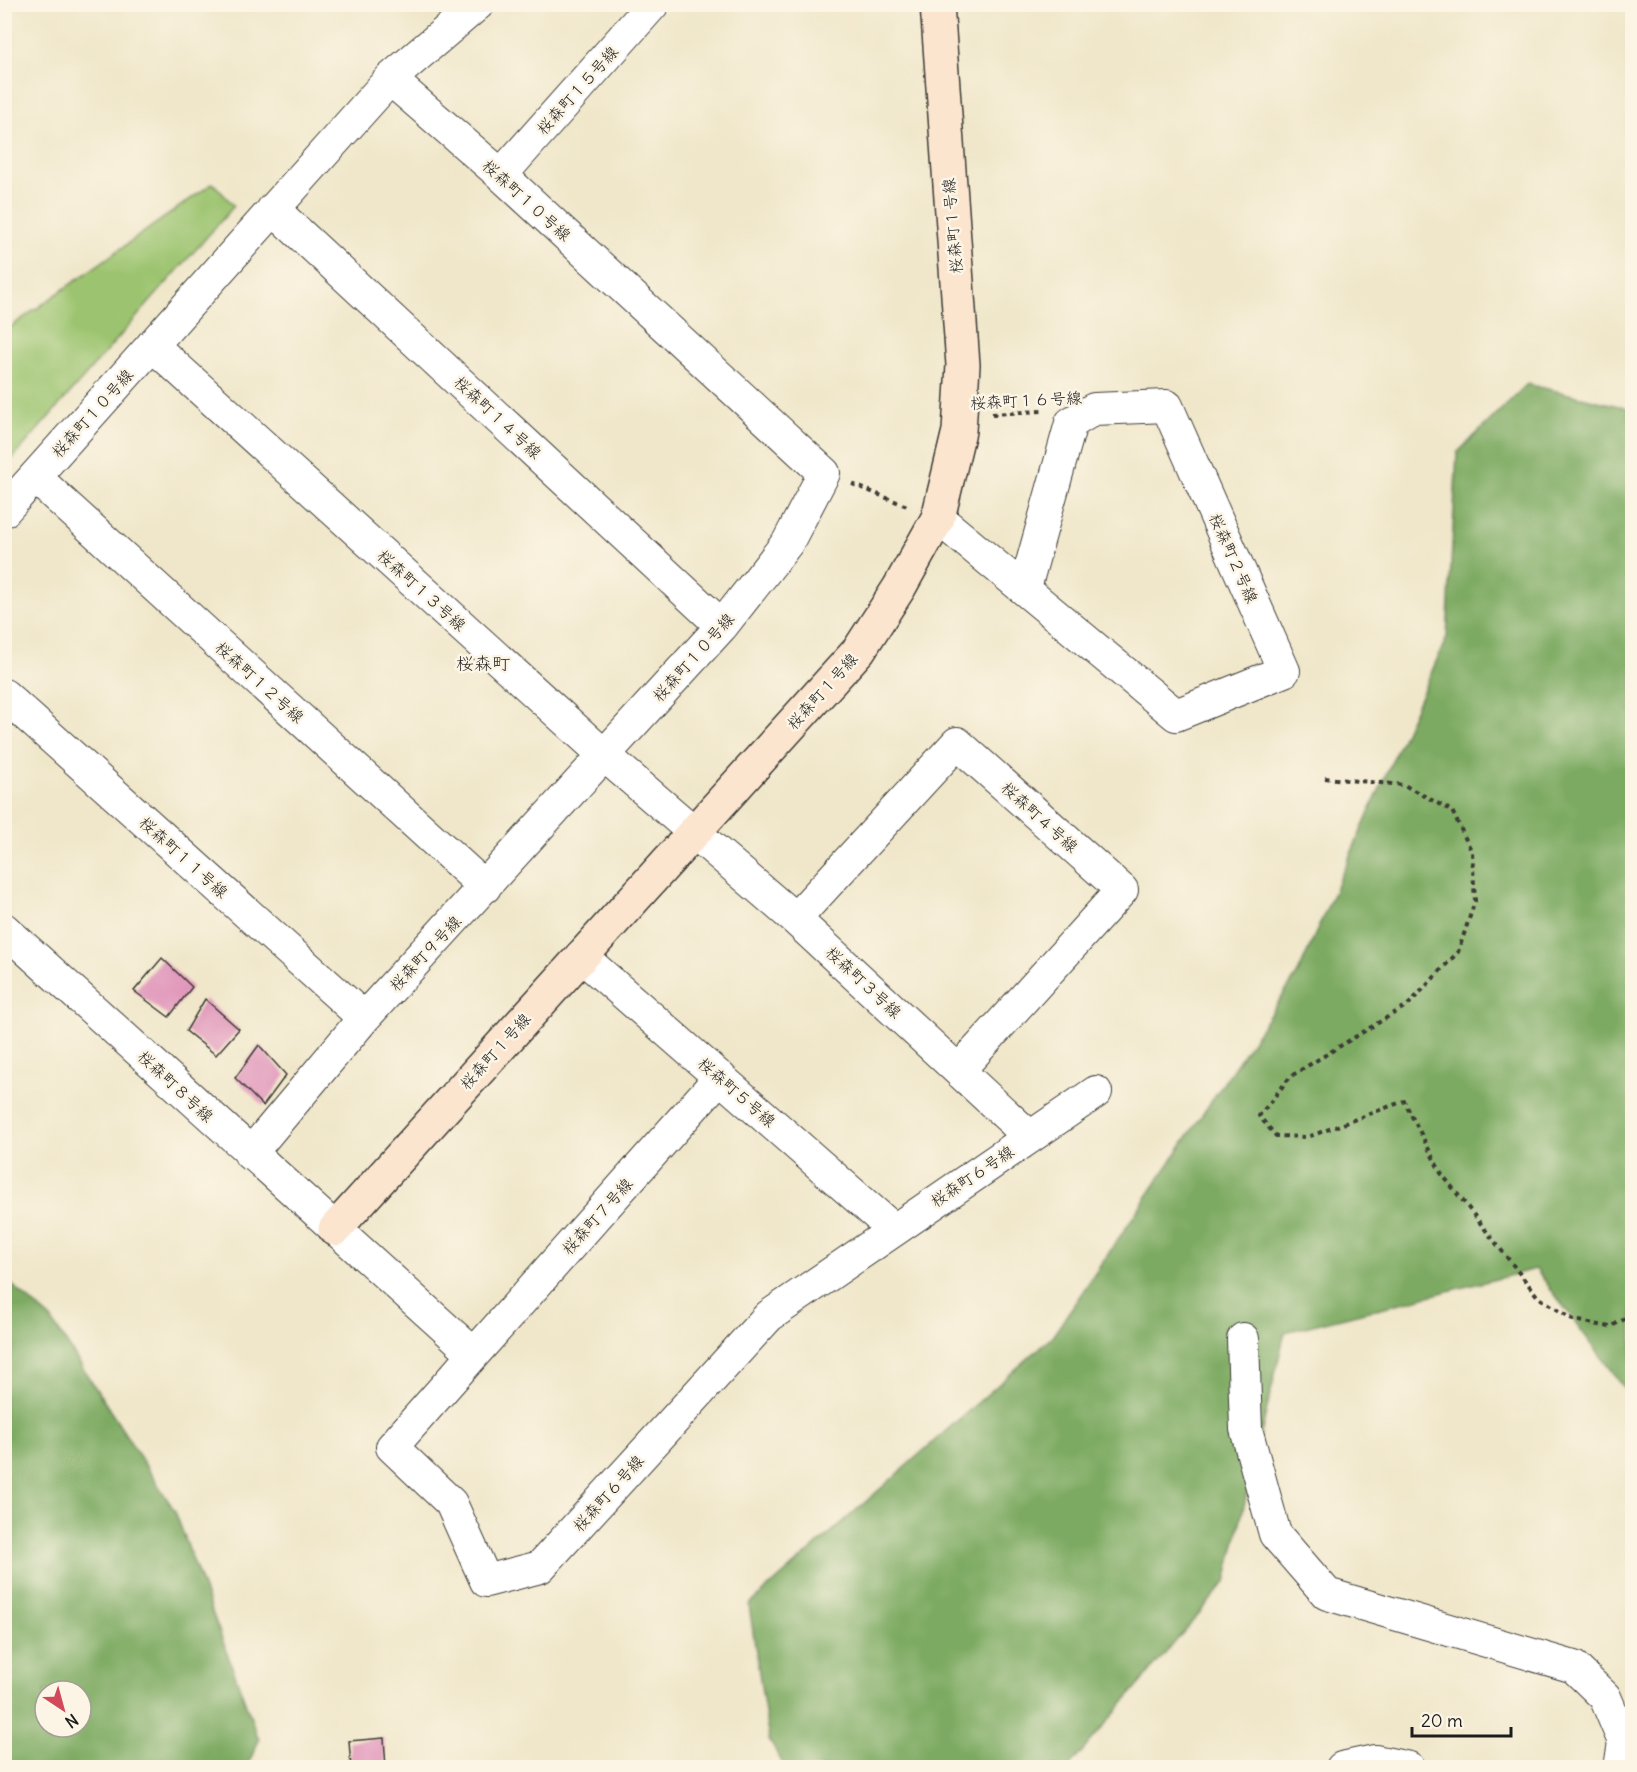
<svg xmlns="http://www.w3.org/2000/svg" width="1637" height="1772" viewBox="0 0 1637 1772" font-family="Delius,'Klee One',sans-serif">
<style>
.green{fill:#9cc470;stroke:#5c7046;stroke-width:1.5}
.forest{fill:#7daa62;stroke:#4c633f;stroke-width:1.5;fill-rule:evenodd}
.building{fill:#e197bb}
.lines{fill:none;stroke-linecap:round;stroke-linejoin:round}
.street-casing{stroke:#3c3a36;stroke-width:34}
.secondary-casing{stroke:#3c3a36;stroke-width:36}
.path{stroke:#3c3a36;stroke-width:4;stroke-dasharray:4.5 4.5;stroke-linecap:butt}
.street{stroke:#fff;stroke-width:32}
.secondary{stroke:#fbe5cf;stroke-width:33}
.labels{text-anchor:middle;dominant-baseline:central;stroke-width:5;stroke-linejoin:round;paint-order:stroke}
.street-label{font-size:16px;fill:#1c1c1c;stroke:#fcf5e5}
.neighbourhood-label{font-size:18px;fill:#1c1c1c;stroke:#fcf5e5}
</style>
<rect width="100%" height="100%" fill="#fcf5e5"/>
<filter id="ink" filterUnits="userSpaceOnUse"><feTurbulence type="fractalNoise" baseFrequency=".0167" numOctaves="2"/><feDisplacementMap in="SourceGraphic" scale="12" xChannelSelector="R" yChannelSelector="G"/><feConvolveMatrix kernelMatrix="1 2 1 2 8 2 1 2 1" color-interpolation-filters="sRGB"/></filter>
<filter id="wash" filterUnits="userSpaceOnUse"><feTurbulence type="fractalNoise" baseFrequency=".008" numOctaves="4" result="noise"/><feDisplacementMap in="SourceGraphic" scale="24" xChannelSelector="R" yChannelSelector="G"/><feGaussianBlur stdDeviation="1.35" result="paint"/><feColorMatrix in="noise" values="0 0 0 0 0 0 0 0 0 0 0 0 0 0 0 0 0 1.4 0 .05"/><feComposite in="paint" operator="in"/></filter>
<g filter="url(#wash)">
<rect width="100%" height="100%" fill="#f0e7ca"/>
<!-- green -->
<path class="green" d="M213 183 234 206 5 467V331Z"/>
<!-- forest -->
<path class="forest" d="M1527 384 1632 409V1399L1536 1269 1285 1332 1226 1582 1069 1767H785L769 1740 749 1605 1052 1337 1298 973 1447 637 1457 453Z
M4 1278 51 1319 175 1511 259 1740 247 1767H5ZM45 1691H81V1727H45Z"/>
<g id="blocks">
<!-- building -->
<path class="building" d="M162 958 192 987 169 1017 134 991Z
M205 999 239 1029 216 1055 186 1031Z
M259 1045 286 1075 263 1106 235 1078Z
M384 1738 386 1768H351L349 1741Z"/>
</g>
</g>
<g filter="url(#ink)">
<use href="#blocks" fill-opacity="0" stroke="#3c3a36" stroke-width="1.5"/>
<g class="lines">
<defs>
<path id="street" d="M390 79 478 4
M501 175 653 4
M273 209 722 626
M152 345 604 755 795 919 1030 1137
M35 477 485 887
M4 511 390 79 501 175 824 473 788 542 722 626 364 1018 250 1154
M938 518 1176 715 1284 671 1167 406 1094 409 1071 423 1025 588
M4 695 364 1018
M795 919 957 743 1122 890 959 1070
M4 929 474 1354 392 1447 451 1503 486 1581 540 1567 769 1316 1096 1092
M581 956 893 1229
M1243 1339 1246 1429 1275 1534 1327 1594 1574 1667 1605 1697 1624 1742 1620 1768
M474 1354 720 1077
M1342 1768 1375 1761 1409 1768"/>
<path id="secondary" d="M335 1229 859 650 899 588 938 518 959 431 963 365 937 4"/>
</defs>
<!-- street casing -->
<use href="#street" class="street-casing"/>
<!-- secondary casing -->
<use href="#secondary" class="secondary-casing"/>
<!-- path -->
<path class="path" d="M992 414 1042 411
M852 484 907 506
M1325 778 1404 785 1452 811 1472 852 1475 901 1458 952 1409 1004 1291 1076 1259 1116 1276 1136 1308 1137 1404 1101 1441 1173 1538 1297 1574 1320 1610 1327 1632 1315"/>
<!-- street -->
<use href="#street" class="street"/>
<!-- secondary -->
<use href="#secondary" class="secondary"/>
</g>
</g>
<g class="labels">
<!-- street labels -->
<g class="street-label">
<text transform="translate(577 90) rotate(-48)">桜森町１５号線</text>
<text transform="translate(527 200) rotate(42)">桜森町１０号線</text>
<text transform="translate(952 226) rotate(-95)">桜森町１号線</text>
<text transform="translate(1026 400) rotate(-3)">桜森町１６号線</text>
<text transform="translate(92 413) rotate(-48)">桜森町１０号線</text>
<text transform="translate(498 417) rotate(43)">桜森町１４号線</text>
<text transform="translate(1234 558) rotate(66)">桜森町２号線</text>
<text transform="translate(422 590) rotate(42)">桜森町１３号線</text>
<text transform="translate(693 657) rotate(-48)">桜森町１０号線</text>
<text transform="translate(260 682) rotate(42)">桜森町１２号線</text>
<text transform="translate(822 691) rotate(-48)">桜森町１号線</text>
<text transform="translate(1040 817) rotate(42)">桜森町４号線</text>
<text transform="translate(184 857) rotate(42)">桜森町１１号線</text>
<text transform="translate(425 953) rotate(-47)">桜森町９号線</text>
<text transform="translate(864 982) rotate(43)">桜森町３号線</text>
<text transform="translate(495 1051) rotate(-48)">桜森町１号線</text>
<text transform="translate(176 1086) rotate(43)">桜森町８号線</text>
<text transform="translate(737 1092) rotate(41)">桜森町５号線</text>
<text transform="translate(972 1176) rotate(-34)">桜森町６号線</text>
<text transform="translate(597 1216) rotate(-48)">桜森町７号線</text>
<text transform="translate(608 1493) rotate(-48)">桜森町６号線</text>
</g>
<!-- neighbourhood labels -->
<g class="neighbourhood-label">
<text x="483" y="663">桜森町</text>
</g>
</g>
<!-- margin -->
<rect width="1637" height="1772" fill="none" stroke="#fcf5e5" stroke-width="24"/>
<!-- north arrow -->
<g transform="translate(63 1709) rotate(144)"><circle r="28" fill="#fcf5e5" stroke="#a29e95" stroke-width="1.5"/>
<path d="M0-4.5L10 22L0 15L-10 22Z" fill="#d1495b"/>
<text y="-9" font-size="16" font-weight="bold" text-anchor="middle" fill="#1c1c1c">N</text>
</g>
<!-- scale -->
<path d="M1412 1727v9h99v-9" fill="none" stroke="#1c1c1c" stroke-width="3"/>
<text x="1421" y="1727" font-size="18" fill="#1c1c1c" stroke="#fcf5e5" stroke-width="4.5" paint-order="stroke">20 m</text>
</svg>
